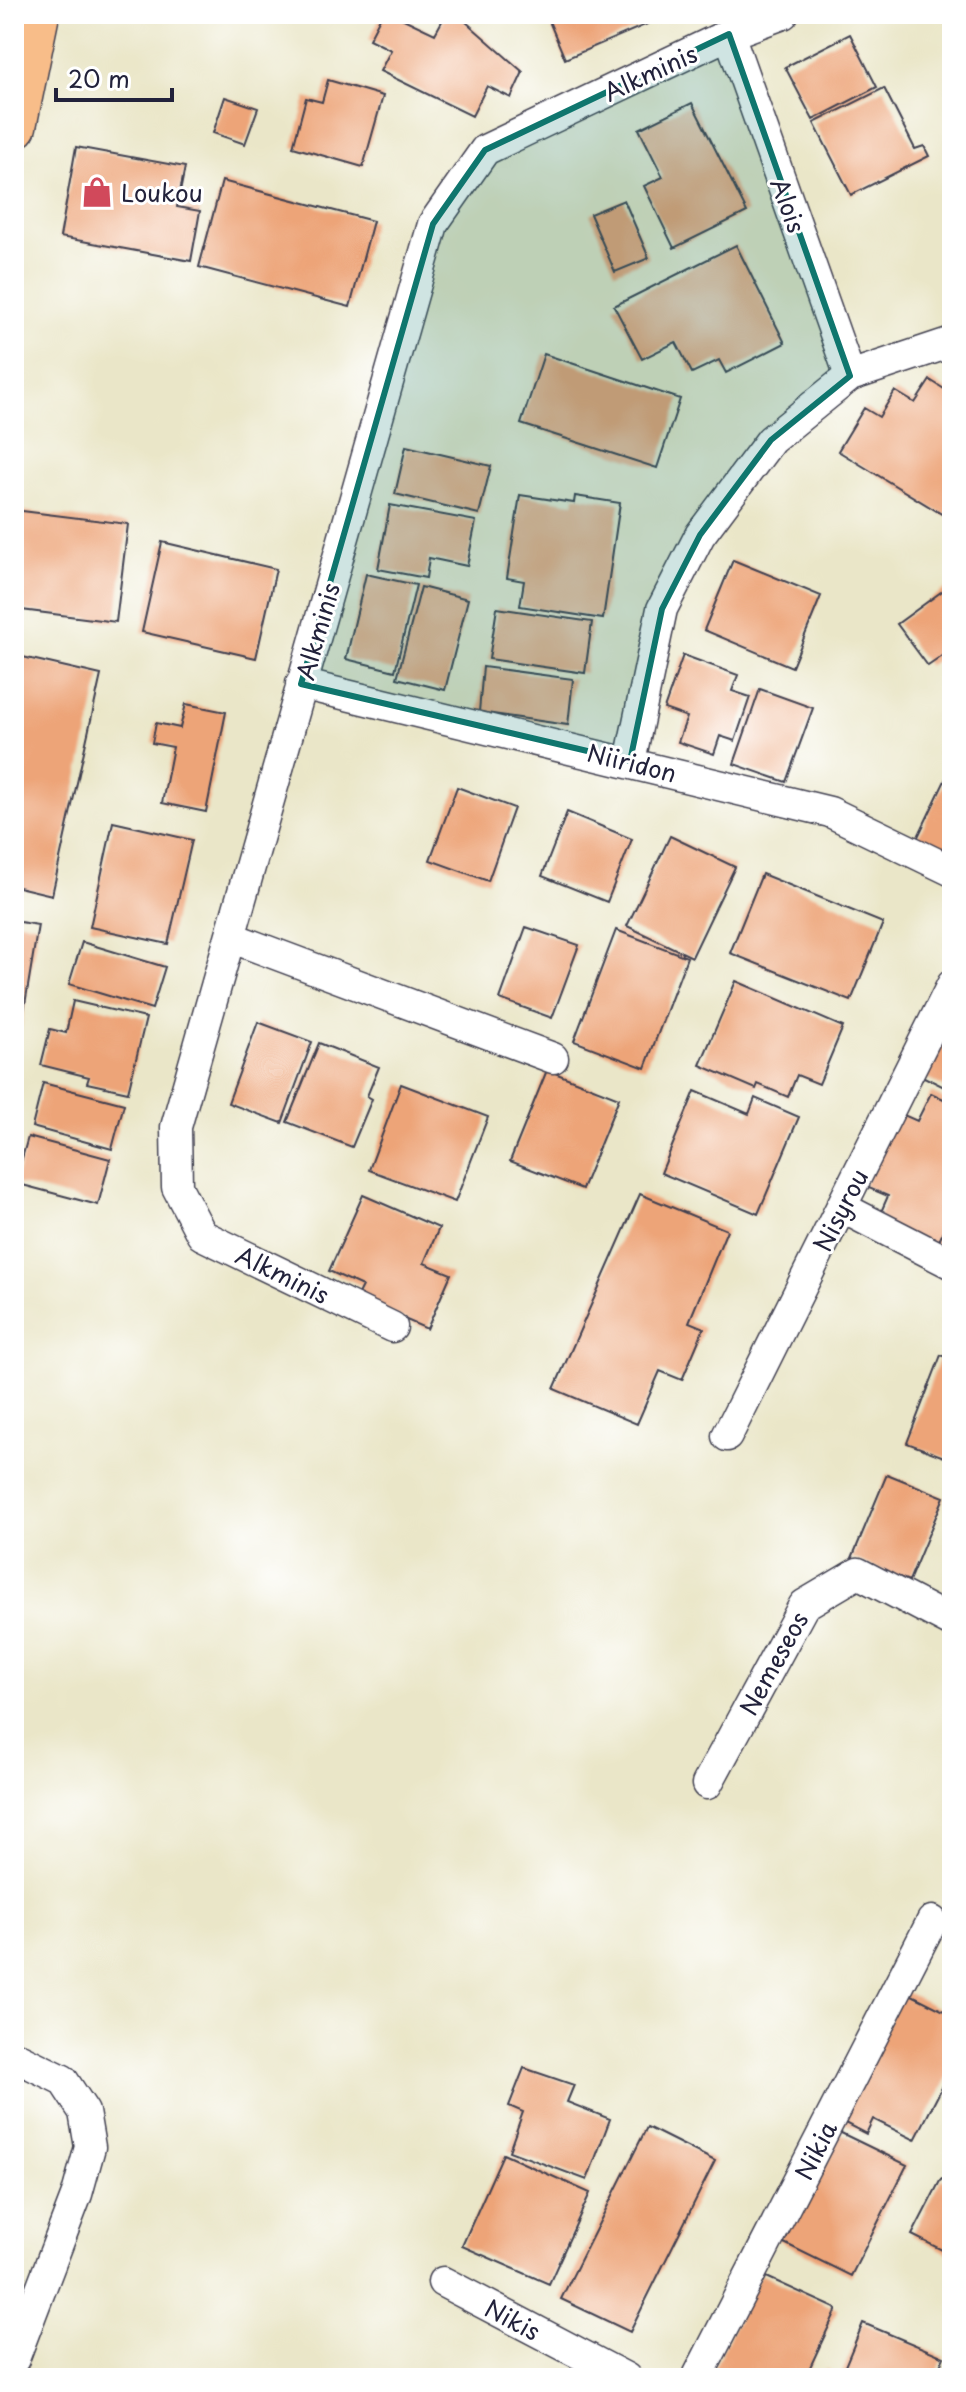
<svg xmlns="http://www.w3.org/2000/svg" width="966" height="2392" viewBox="0 0 966 2392" font-family="'Playpen Sans',sans-serif">
<style>
.building{fill:#eda478}
.lines{fill:none;stroke-linecap:round;stroke-linejoin:round}
.minor-casing{stroke:#403f50;stroke-width:33}
.primary-casing{stroke:#403f50;stroke-width:47}
.minor{stroke:#fff;stroke-width:30}
.primary{stroke:#f8bd89;stroke-width:44}
.marked{fill:#0f766e;fill-opacity:0.2;stroke:#0f766e;stroke-width:6;stroke-linejoin:round}
.labels{text-anchor:middle;dominant-baseline:central;stroke-width:6;stroke-linejoin:round;paint-order:stroke}
.street-label{font-size:24px;fill:#22223b;stroke:#fff}
.poi-label{font-size:24px;fill:#22223b;stroke:#fff;text-anchor:start}
</style>
<rect width="100%" height="100%" fill="#fff"/>
<filter id="ink" filterUnits="userSpaceOnUse"><feTurbulence type="fractalNoise" baseFrequency=".0125" numOctaves="2"/><feDisplacementMap in="SourceGraphic" scale="16" xChannelSelector="R" yChannelSelector="G"/><feConvolveMatrix kernelMatrix="1 2 1 2 8 2 1 2 1" color-interpolation-filters="sRGB"/></filter>
<filter id="wash" filterUnits="userSpaceOnUse"><feTurbulence type="fractalNoise" baseFrequency=".006" numOctaves="4" result="noise"/><feDisplacementMap in="SourceGraphic" scale="32" xChannelSelector="R" yChannelSelector="G"/><feGaussianBlur stdDeviation="1.8" result="paint"/><feColorMatrix in="noise" values="0 0 0 0 0 0 0 0 0 0 0 0 0 0 0 0 0 1.4 0 .05"/><feComposite in="paint" operator="in"/></filter>
<g filter="url(#wash)">
<rect width="100%" height="100%" fill="#eae6c8"/>
<g id="blocks">
<!-- building -->
<path class="building" d="M382 14H393L435 34 446 14H457L523 72 511 98 487 86 472 116 380 71 391 50 369 39Z
M546 14H663L664 17 565 59Z
M850 34 877 87 813 120 785 67Z
M328 80 383 96 363 167 293 147 306 98 322 102Z
M884 88 915 149 924 146 929 156 851 195 814 123Z
M225 97 258 108 245 144 213 133Z
M692 103 747 212 674 248 644 186 663 177 639 129Z
M76 147 185 167 177 207 200 211 191 261 60 237Z
M222 181 373 221 350 307 199 267Z
M624 200 649 258 615 272 590 214Z
M736 245 785 343 726 373 719 360 692 373 676 342 642 359 614 306Z
M544 354 680 399 657 468 521 424Z
M930 380 952 394V504L945 516 838 451 864 408 879 417 895 391 915 403Z
M406 446 491 466 479 514 395 494Z
M520 495 574 503 575 496 620 503 603 619 520 606 524 581 507 578Z
M390 505 476 521 467 566 429 558 426 578 378 569Z
M14 510 128 524 116 622 14 609Z
M162 542 276 569 256 658 142 632Z
M733 560 821 596 792 667 704 630Z
M366 574 416 585 395 671 346 659Z
M952 584V665L944 655 928 666 897 624Z
M421 587 468 599 445 690 397 678Z
M497 608 592 622 585 673 489 659Z
M14 655 101 675 52 895 14 886Z
M683 655 738 675 732 691 750 697 735 741 720 736 714 754 678 742 687 717 664 709Z
M483 667 573 679 568 725 479 712Z
M760 689 813 708 786 782 734 764Z
M186 704 226 712 206 812 162 803 173 747 152 743 156 723 180 728Z
M948 774 952 776V863L914 845Z
M457 787 514 808 488 881 430 860Z
M567 812 632 839 607 902 542 876Z
M113 822 192 840 168 944 90 927Z
M670 836 735 867 692 957 627 926Z
M762 874 883 923 851 1001 730 953Z
M14 921 38 925 21 1029 14 1028Z
M526 927 579 945 552 1018 500 999Z
M616 930 687 957 645 1068 574 1041Z
M82 942 165 967 152 1009 69 984Z
M736 981 843 1027 819 1084 797 1075 788 1097 758 1084 756 1089 700 1065Z
M73 1001 146 1018 128 1092 87 1083 89 1077 41 1065 50 1029 66 1033Z
M952 1003V1091L916 1073Z
M258 1022 312 1042 282 1123 228 1103Z
M319 1043 379 1067 367 1096 372 1099 352 1147 287 1122Z
M547 1070 619 1098 582 1189 510 1161Z
M43 1083 124 1104 112 1149 32 1127Z
M401 1084 488 1117 455 1202 369 1170Z
M695 1091 749 1114 755 1098 799 1117 758 1214 661 1173Z
M931 1093 952 1103V1212L936 1248 877 1221 888 1196 864 1186 897 1112 917 1121Z
M28 1137 110 1159 98 1205 15 1183Z
M640 1194 727 1230 689 1322 704 1328 682 1380 660 1371 637 1424 554 1389Z
M363 1195 439 1228 424 1263 451 1274 427 1329 356 1298 362 1286 329 1271Z
M941 1355 952 1360V1460L907 1443Z
M887 1474 944 1497 909 1581 852 1558Z
M904 1991 952 2015V2068L915 2140 873 2119 866 2134 839 2120Z
M524 2068 574 2085 567 2102 610 2119 587 2180 509 2151 523 2112 509 2106Z
M647 2127 715 2161 630 2332 561 2299Z
M833 2129 907 2165 851 2276 778 2240Z
M503 2154 590 2193 549 2284 462 2246Z
M941 2179 952 2184V2255L912 2235Z
M760 2274 837 2309 805 2378H709Z
M863 2323 944 2357 935 2378H822L826 2369 841 2376Z"/>
</g>
</g>
<g filter="url(#ink)">
<use href="#blocks" fill-opacity="0" stroke="#403f50" stroke-width="2"/>
<g class="lines">
<defs>
<path id="minor" d="M729 34 850 376
M301 684 830 812 952 871
M630 761 662 609 700 535 771 440 850 376 952 342
M230 937 553 1058
M841 1207 952 1264
M392 1327 202 1235 177 1187 176 1127 433 224 485 150 729 34 783 14
M727 1436 952 985
M707 1784 804 1605 858 1573 952 1622
M14 2056 63 2080 84 2112 90 2147 77 2194 14 2359
M443 2282 626 2378
M697 2378 932 1921"/>
<path id="primary" d="M14 126 37 14"/>
</defs>
<!-- minor casing -->
<use href="#minor" class="minor-casing"/>
<!-- primary casing -->
<use href="#primary" class="primary-casing"/>
<!-- minor -->
<use href="#minor" class="minor"/>
<!-- primary -->
<use href="#primary" class="primary"/>
</g>
</g>
<!-- marked area -->
<path class="marked" d="M729 34 850 376 771 440 700 535 662 609 630 761 301 684 433 224 485 150Z"/>
<!-- icons -->
<defs>
<symbol id="shop-bare" viewBox="-9 -9 18 18"><path d="M-5-2.5h2.3a2.7 3.5 0 0 1 5.4 0H5L5.5 6h-11ZM-1.5-2.5h3a1.5 2.3 0 0 0-3 0Z" fill="#d1495b" stroke="#fff" stroke-width="2.5" paint-order="stroke"/></symbol>
</defs>
<g fill-rule="evenodd">
<use href="#shop-bare" x="75" y="170" width="44" height="44"/>
</g>
<g class="labels">
<!-- street labels -->
<g class="street-label">
<text transform="translate(650 72) rotate(-25)">Alkminis</text>
<text transform="translate(789 205) rotate(70)">Alois</text>
<text transform="translate(317 631) rotate(-74)">Alkminis</text>
<text transform="translate(632 762) rotate(14)">Niiridon</text>
<text transform="translate(840 1210) rotate(-63)">Nisyrou</text>
<text transform="translate(283 1274) rotate(26)">Alkminis</text>
<text transform="translate(773 1663) rotate(-61)">Nemeseos</text>
<text transform="translate(815 2150) rotate(-63)">Nikia</text>
<text transform="translate(513 2319) rotate(28)">Nikis</text>
</g>
<!-- poi labels -->
<g class="poi-label">
<text x="121" y="192">Loukou</text>
</g>
</g>
<!-- margin -->
<rect width="966" height="2392" fill="none" stroke="#fff" stroke-width="48"/>
<!-- scale -->
<path d="M56 88v12h116v-12" fill="none" stroke="#22223b" stroke-width="4"/>
<text x="68" y="88" font-size="24" fill="#22223b" stroke="#ffffff" stroke-width="6" paint-order="stroke">20 m</text>
</svg>
